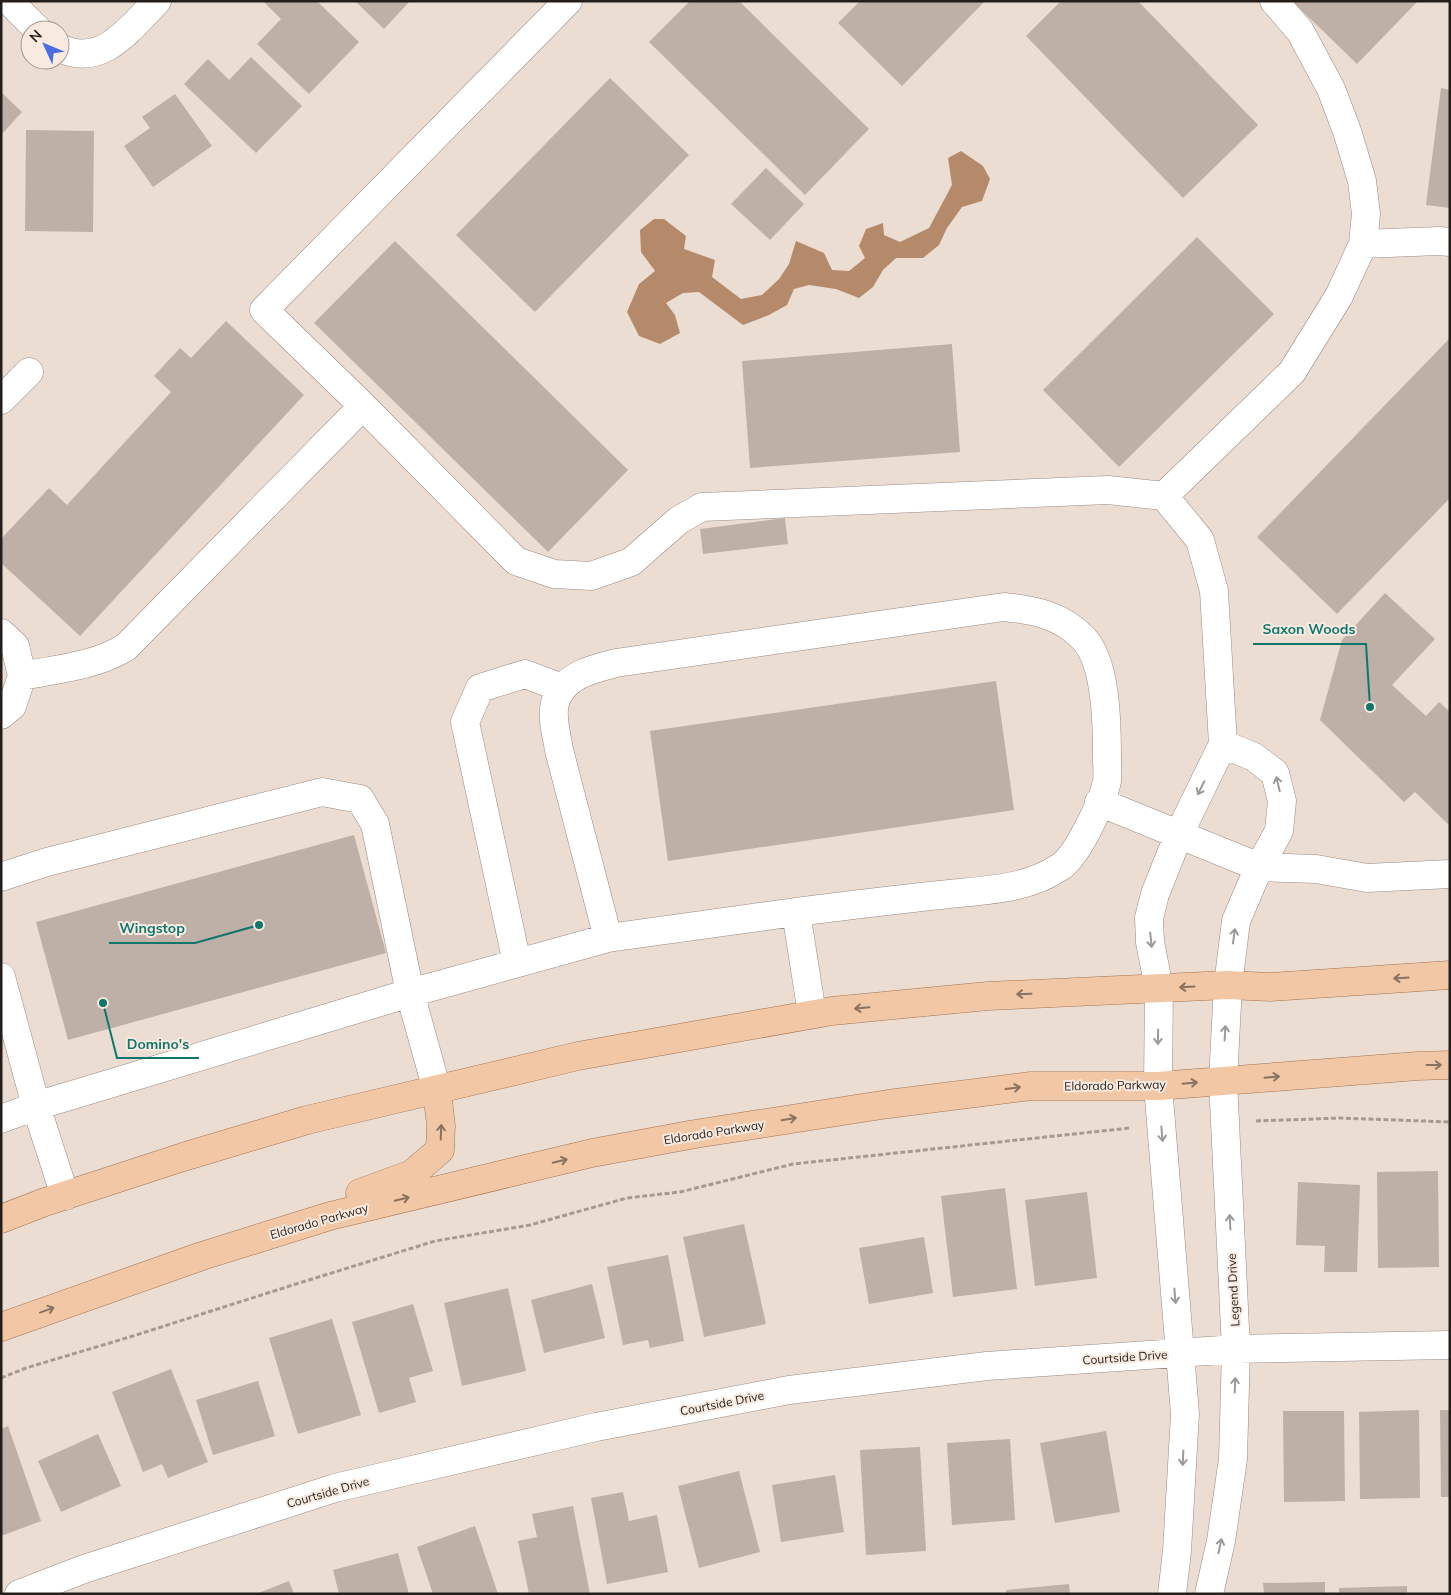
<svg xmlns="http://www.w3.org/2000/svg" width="1451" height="1595" viewBox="0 0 1451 1595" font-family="Mulish,sans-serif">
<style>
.water{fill:#b58a6a}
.building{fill:#beb0a6}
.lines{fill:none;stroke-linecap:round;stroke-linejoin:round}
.minor-casing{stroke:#988a81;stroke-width:29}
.major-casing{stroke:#a3734f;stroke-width:29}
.path{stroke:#a59a92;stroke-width:3;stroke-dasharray:5 2.5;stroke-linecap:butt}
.minor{stroke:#fff;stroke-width:28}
.major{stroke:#f1c7a6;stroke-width:28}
.oneway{stroke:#9c9a98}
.oneway2{stroke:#8a7260}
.labels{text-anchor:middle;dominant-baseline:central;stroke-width:4;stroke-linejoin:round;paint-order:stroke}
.street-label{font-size:12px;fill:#231e1a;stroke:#f9eae0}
.leader{fill:none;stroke:#0f766e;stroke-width:2}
.callout-dot{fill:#0f766e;stroke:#f9eae0;stroke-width:2}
.callout-label{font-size:14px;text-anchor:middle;font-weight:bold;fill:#0f766e;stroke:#f9eae0;stroke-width:4;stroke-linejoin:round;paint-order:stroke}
</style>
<rect width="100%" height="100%" fill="#ecddd3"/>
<!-- water -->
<path class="water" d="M961 151 983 166 990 179 982 201 962 207 947 228 939 245 923 258H896L883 270 873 287 859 298 836 289 809 285 794 289 787 305 769 315 743 325 699 292 683 293 666 303 675 315 680 333 660 344 639 336 627 312 639 284 655 271 641 252 640 230 654 219H664L686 236 684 249 715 260 712 277 741 299 762 295 779 279 789 264 796 241 824 253 832 270 849 271 865 258 859 246 866 229 883 223 884 235 900 242 929 228 952 185 948 158Z"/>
<!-- building -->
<path class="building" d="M263 1H317L359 42 309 94 257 44 281 19Z
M355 1H410L384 29Z
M690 1H739L869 129 805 195 649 42Z
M860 1H985L902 86 838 23Z
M1061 1H1138L1258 125 1183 198 1026 36Z
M1292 1H1418L1357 64Z
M251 57 302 106 256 153 184 84 208 59 229 80Z
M610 78 689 155 535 312 456 235Z
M1441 88 1450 90V208L1426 205Z
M1 92 22 112 1 135Z
M175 94 212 146 153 187 124 146 150 128 142 117Z
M26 130 94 131 93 232 25 231Z
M766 168 804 204 770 240 731 204Z
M1197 237 1274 314 1119 467 1043 390Z
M395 241 628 470 548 552 314 323Z
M226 321 304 395 80 636 1 563V539L49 488 67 505 171 392 154 376 180 348 191 358Z
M1450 338V498L1337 614 1257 537Z
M952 344 960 452 750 468 742 361Z
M785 518 788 544 703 554 700 529Z
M1385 593 1435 639 1392 685 1426 716 1439 702 1450 712V826L1415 792 1404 802 1320 720 1342 640Z
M996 681 1014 810 668 861 650 731Z
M354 835 386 953 68 1040 36 922Z
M1438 1171 1439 1267 1378 1268 1377 1172Z
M1298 1182 1360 1185 1357 1272H1324L1325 1246 1296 1245Z
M1005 1188 1017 1289 953 1297 941 1196Z
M1087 1192 1097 1278 1035 1286 1025 1200Z
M744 1224 766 1324 704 1337 683 1237Z
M924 1237 933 1293 869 1304 859 1248Z
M668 1255 684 1341 650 1348 648 1340 623 1345 607 1267Z
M592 1284 605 1338 544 1353 531 1300Z
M508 1288 526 1371 462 1386 444 1303Z
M413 1304 433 1371 409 1378 416 1402 379 1413 352 1322Z
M332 1319 361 1415 298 1434 269 1338Z
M171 1369 208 1462 168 1478 162 1464 143 1472 112 1392Z
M258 1381 275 1436 213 1455 196 1400Z
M1419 1410 1420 1498 1360 1499 1359 1412Z
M1440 1410H1450V1497H1441Z
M1283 1411H1344L1345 1501 1284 1502Z
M8 1426 41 1521 1 1536V1429Z
M1106 1431 1120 1512 1055 1523 1040 1443Z
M98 1434 121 1486 61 1512 38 1461Z
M1010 1439 1015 1520 952 1525 947 1443Z
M920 1447 926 1551 866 1555 860 1450Z
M739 1471 760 1552 699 1568 678 1486Z
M835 1475 844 1532 781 1542 772 1485Z
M623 1492 629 1521 657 1515 668 1572 607 1584 591 1498Z
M573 1506 590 1594H529L518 1541 537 1537 532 1514Z
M475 1526 498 1594H433L417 1547Z
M398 1553 409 1594H339L333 1570Z
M289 1581 294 1594H256Z
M1325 1582V1594H1264L1263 1583Z
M1069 1584 1070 1594H1006V1590Z
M1407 1586V1594H1339V1588Z"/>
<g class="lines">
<defs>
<path id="minor" d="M9 1 38 30
M568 1 264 310 363 406 516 561 554 574 591 576 631 562 679 520 702 507 1108 490 1164 496 1200 540 1214 591 1223 744 1179 834 1155 894 1149 918 1150 942 1159 988 1158 1086 1185 1414 1177 1551 1172 1594
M1274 1 1300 31 1331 89 1347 131 1362 181 1366 214 1363 244
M60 48C102 69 131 27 157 1
M1 400 29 372
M1164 496 1292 372 1339 296 1363 244 1439 241 1450 242
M1 633 15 646 22 676 12 706 1 715
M22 676C57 669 96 666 126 647L363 406
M1099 802 1259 867 1316 869 1367 878 1450 874
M1 877 47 862 322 792 360 799 375 824 410 993 36 1106 65 1196
M796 912 608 938 559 750C557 736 551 718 555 703 562 676 592 669 616 663L1004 607C1034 610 1061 615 1083 638 1107 662 1107 727 1107 759 1107 766 1108 774 1107 781 1103 801 1077 857 1060 867 1025 891 980 890 940 895 892 900 844 906 796 912L812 1014
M517 963 465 722 480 688 525 674 562 688
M1 977 36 1106 1 1119
M437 1090 410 993 608 938
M19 1594 84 1569 335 1488 596 1427 789 1390 987 1366 1236 1349 1450 1345
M1209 1594 1221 1541 1233 1459 1236 1349 1223 1081 1228 985 1236 921 1259 867 1279 831 1282 801 1275 773 1254 757 1223 744"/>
<path id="major" d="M360 1193 412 1174 440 1150 441 1126 437 1090
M1 1219 45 1202 183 1157 307 1120 578 1056 832 1011 988 996 1228 985 1270 987 1450 975
M1 1327 202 1256 330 1216 592 1153 695 1134 888 1104 1031 1086H1158L1418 1066 1450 1065"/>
</defs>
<!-- minor casing -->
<use href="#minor" class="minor-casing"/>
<!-- major casing -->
<use href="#major" class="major-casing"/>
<!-- path -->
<path class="path" d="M1256 1121 1340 1118 1450 1122
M1 1378 26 1368 133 1336 296 1284 435 1241 530 1225 627 1198 680 1192 793 1164 1130 1128"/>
<!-- minor -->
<use href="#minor" class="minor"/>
<!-- major -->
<use href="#major" class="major"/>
</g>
<!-- one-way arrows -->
<defs><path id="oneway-shaft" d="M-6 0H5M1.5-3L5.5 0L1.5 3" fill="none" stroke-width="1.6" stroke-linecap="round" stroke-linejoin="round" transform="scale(1.25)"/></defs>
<g class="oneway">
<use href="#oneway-shaft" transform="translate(1278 784) rotate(-104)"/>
<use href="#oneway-shaft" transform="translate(1201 788) rotate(116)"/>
<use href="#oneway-shaft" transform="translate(1234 936) rotate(-82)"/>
<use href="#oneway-shaft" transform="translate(1151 940) rotate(84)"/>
<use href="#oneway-shaft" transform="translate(1225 1033) rotate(-87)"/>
<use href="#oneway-shaft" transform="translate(1158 1037) rotate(91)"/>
<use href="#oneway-shaft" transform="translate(1162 1134) rotate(85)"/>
<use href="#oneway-shaft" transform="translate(1230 1222) rotate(-93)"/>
<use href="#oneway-shaft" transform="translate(1175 1296) rotate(85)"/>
<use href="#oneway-shaft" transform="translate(1235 1385) rotate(-88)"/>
<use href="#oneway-shaft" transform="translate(1183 1458) rotate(93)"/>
<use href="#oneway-shaft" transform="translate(1220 1546) rotate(-78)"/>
</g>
<g class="oneway2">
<use href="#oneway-shaft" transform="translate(1401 978) rotate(176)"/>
<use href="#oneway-shaft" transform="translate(1187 987) rotate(177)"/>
<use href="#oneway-shaft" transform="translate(1024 994) rotate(178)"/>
<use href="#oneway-shaft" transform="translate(862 1008) rotate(175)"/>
<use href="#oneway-shaft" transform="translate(1434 1065)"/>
<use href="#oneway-shaft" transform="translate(1272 1077) rotate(-5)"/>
<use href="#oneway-shaft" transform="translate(1190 1083) rotate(-5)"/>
<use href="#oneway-shaft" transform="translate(1013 1088) rotate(-7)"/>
<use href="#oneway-shaft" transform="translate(789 1119) rotate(-9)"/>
<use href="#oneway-shaft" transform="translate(441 1132) rotate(-88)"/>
<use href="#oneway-shaft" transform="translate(560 1161) rotate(-13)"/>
<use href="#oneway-shaft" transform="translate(402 1199) rotate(-13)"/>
<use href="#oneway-shaft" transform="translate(47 1310) rotate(-20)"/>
</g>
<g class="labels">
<!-- street labels -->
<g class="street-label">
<text transform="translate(1115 1085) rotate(-1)">Eldorado Parkway</text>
<text transform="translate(714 1132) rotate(-9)">Eldorado Parkway</text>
<text transform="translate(319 1221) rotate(-16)">Eldorado Parkway</text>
<text transform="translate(1233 1290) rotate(-93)">Legend Drive</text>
<text transform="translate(1125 1357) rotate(-4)">Courtside Drive</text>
<text transform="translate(722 1403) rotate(-11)">Courtside Drive</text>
<text transform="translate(328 1492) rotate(-16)">Courtside Drive</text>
</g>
</g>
<!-- callouts -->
<path class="leader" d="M1370 707L1366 644H1253M259 925L195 943H109M103 1003L117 1058H199"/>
<g class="callout-dot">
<circle cx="1370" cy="707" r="5"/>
<circle cx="259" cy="925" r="5"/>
<circle cx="103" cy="1003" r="5"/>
</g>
<g class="callout-label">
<text x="1309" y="634">Saxon Woods</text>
<text x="152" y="933">Wingstop</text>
<text x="158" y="1049">Domino's</text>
</g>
<!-- border -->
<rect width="1451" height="1595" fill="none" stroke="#231e1a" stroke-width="5"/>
<!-- north arrow -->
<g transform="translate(45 45) rotate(314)"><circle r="24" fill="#f9eae0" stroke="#a39891"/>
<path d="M0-4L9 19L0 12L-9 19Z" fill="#4a6ee2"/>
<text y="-8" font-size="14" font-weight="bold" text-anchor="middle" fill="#231e1a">N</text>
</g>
</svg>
